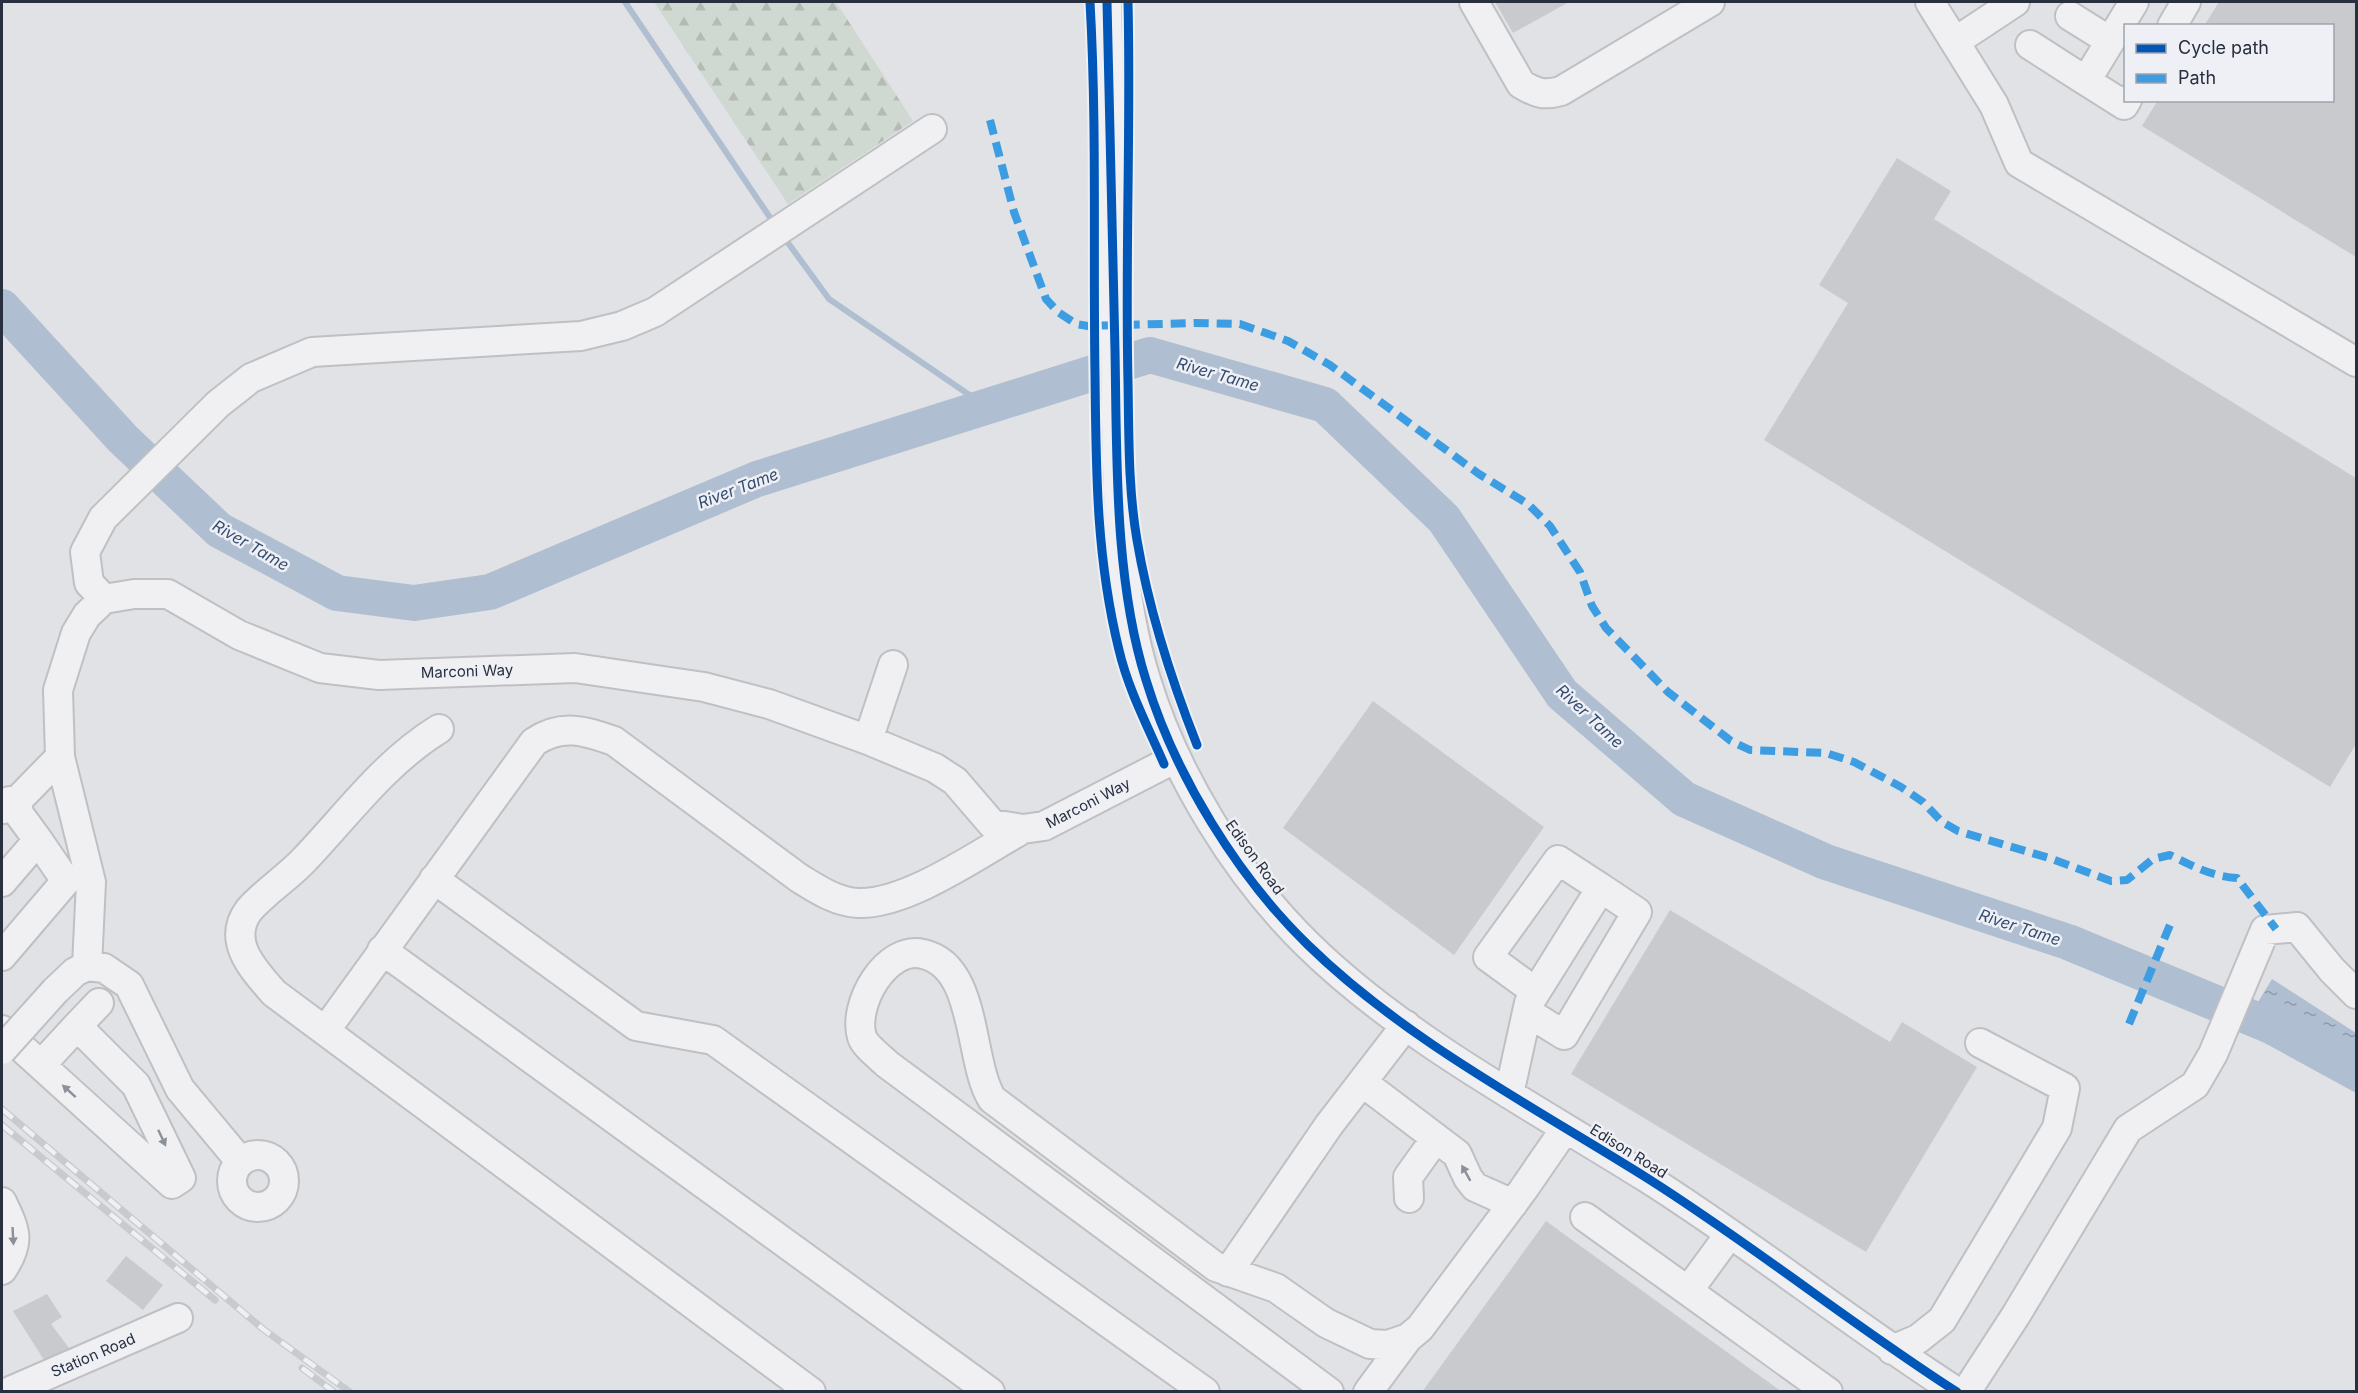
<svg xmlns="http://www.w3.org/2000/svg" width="2358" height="1393" viewBox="0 0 2358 1393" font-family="Inter,sans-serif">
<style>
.forest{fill:url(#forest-firs)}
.water{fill:url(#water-ripples)}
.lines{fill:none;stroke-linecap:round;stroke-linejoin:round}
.stream{stroke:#afbed0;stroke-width:6}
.river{stroke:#afbed0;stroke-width:36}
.building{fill:#c9cacd}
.minor-casing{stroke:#bec0c3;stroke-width:32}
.minor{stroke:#f0f0f2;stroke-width:28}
.rail-casing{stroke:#c9cacd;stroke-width:7}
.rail{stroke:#eef0f5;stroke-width:4.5;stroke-dasharray:14;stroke-linecap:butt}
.minor-bridge-casing{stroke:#bec0c3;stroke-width:32;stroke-linecap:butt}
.minor-bridge{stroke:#f0f0f2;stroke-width:28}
.quiet{stroke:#3d9de3;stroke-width:8;stroke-dasharray:15 8;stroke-linecap:butt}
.cycleway-casing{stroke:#eef0f5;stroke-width:13}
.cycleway{stroke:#0057b8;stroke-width:9}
.oneway{fill:#8c9098}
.labels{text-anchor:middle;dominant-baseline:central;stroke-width:5;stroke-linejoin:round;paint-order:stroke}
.street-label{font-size:15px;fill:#282f3e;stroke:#eef0f5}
.water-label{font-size:16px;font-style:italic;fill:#344c70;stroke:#eef0f5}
</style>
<defs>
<pattern id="forest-firs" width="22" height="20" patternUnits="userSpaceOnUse" patternTransform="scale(1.5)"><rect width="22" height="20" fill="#d0d9d1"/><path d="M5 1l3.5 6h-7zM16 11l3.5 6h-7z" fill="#b3bbb4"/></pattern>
<pattern id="water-ripples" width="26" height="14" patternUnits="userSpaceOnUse" patternTransform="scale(1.5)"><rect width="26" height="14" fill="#afbed0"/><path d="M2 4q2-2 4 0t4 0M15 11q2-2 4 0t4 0" fill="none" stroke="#8e9baa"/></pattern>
</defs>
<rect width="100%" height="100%" fill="#e0e2e5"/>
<!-- forest -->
<path class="forest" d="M654 2H836L913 121 788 204Z"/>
<!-- water -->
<path class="water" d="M2272 979 2356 1033V1093L2241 1030Z"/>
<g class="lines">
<!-- stream -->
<path class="stream" d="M625 2 775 225
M783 236 829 299 987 407"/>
<!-- river -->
<path class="river" d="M2 307 123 439 219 530 337 593 414 603 490 592 757 479 1150 355 1325 405 1444 519 1562 694 1684 799 1826 862 2068 942 2305 1040 2356 1068"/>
</g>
<!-- building -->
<path class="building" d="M1495 2H1569L1513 33Z
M2219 2H2356V257L2142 126 2158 100H2332V26H2204Z
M1897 158 1951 191 1934 219 2356 478V744L2330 787 1764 440 1848 303 1819 285Z
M1373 701 1544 827 1454 955 1283 828Z
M1670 910 1890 1042 1902 1022 1977 1067 1866 1252 1571 1074Z
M1546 1221 1782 1392H1422Z
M126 1256 163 1285 143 1310 106 1281Z
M47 1294 62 1317 51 1324 69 1348 44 1360 13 1311Z"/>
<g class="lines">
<defs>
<path id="minor" d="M1107 2C1110 118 1113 234 1115 351 1117 456 1114 579 1146 680 1175 775 1237 876 1308 945 1404 1039 1534 1107 1647 1178 1753 1245 1851 1324 1957 1392
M1474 2 1521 84C1536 93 1544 96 1561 91L1710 2
M1930 2 1994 105 2019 163 2356 362
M2070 16 2110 41
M2172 26 2186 2
M1956 41 2015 2
M2030 45 2086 81
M2127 100 2124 105 2086 81 2134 2
M104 599 89 583 85 552 103 518 218 404 251 378 312 352 581 336 622 326 655 312 932 129
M439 729C384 763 348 814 304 860 287 878 266 891 249 910 226 941 253 969 274 993L811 1392
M868 740 893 665
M4 809 10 801H17L60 757
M434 879 636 1026 713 1040 1205 1392
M2 882 38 840 19 814 17 801
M382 950 990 1392
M2 956 66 881 38 840
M87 966 91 882 60 757 58 690 76 633 87 615 104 599 134 594H168L239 635 320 668 379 675 575 668 704 687 769 704 868 740 935 768 955 781 992 824 1023 829 1044 826 1176 758
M55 991 75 972 87 966 104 968 129 985 180 1089 240 1161
M1536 992 1488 957 1558 860 1601 888
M77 1026 99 1003
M2 1030 172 1184 181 1178 136 1085 77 1026 41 1065
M325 1031 534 742C562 723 585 731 614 741L799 878C817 889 836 902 858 903 907 905 980 853 1023 829
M1362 1082 1457 1154 1468 1178 1475 1187 1513 1204
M1509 1094 1529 1003 1601 888 1637 912 1564 1035 1527 1012
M232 1181a26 26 0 1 1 52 0a26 26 0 1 1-52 0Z
M1409 1198 1408 1177 1436 1138
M2 1202C16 1231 21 1242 2 1270
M1585 1217 1688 1291 1729 1235
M1228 1272 1329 1125 1406 1025
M1688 1291 1828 1392
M1892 1350 1918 1339 1942 1320 2057 1128 2065 1088 1980 1043
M8 1392 178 1318
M1329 1392 887 1064C880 1057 865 1046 862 1037 852 1005 886 945 923 954 978 966 968 1060 992 1099L1216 1267 1276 1288 1326 1323 1370 1344 1388 1345 1408 1338 1420 1328 1523 1190 1565 1129
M1368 1392 1408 1338
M1966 1392 2016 1315 2128 1129 2195 1085 2213 1054 2265 930 2297 927 2332 970 2356 994"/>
</defs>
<!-- minor casing -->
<use href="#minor" class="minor-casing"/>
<!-- minor -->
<use href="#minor" class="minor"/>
<defs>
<path id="rail" d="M2 1109 263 1329 350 1392
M2 1125 215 1300
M302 1368 334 1392"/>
</defs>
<!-- rail casing -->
<use href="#rail" class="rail-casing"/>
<!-- rail -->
<use href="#rail" class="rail"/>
<defs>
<path id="minor-bridge" d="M2 1050 55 991"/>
</defs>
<!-- minor-bridge casing -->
<use href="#minor-bridge" class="minor-bridge-casing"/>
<!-- minor-bridge -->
<use href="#minor-bridge" class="minor-bridge"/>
<!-- quiet -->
<path class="quiet" d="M990 120 1014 212 1046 299 1058 312 1076 324 1088 326 1194 323 1240 324 1288 341 1330 365 1479 474 1528 504 1550 526 1580 572 1592 606 1606 628 1668 692 1731 741 1750 750 1826 753 1854 762 1901 787 1923 802 1942 822 1958 831 2049 858 2111 881 2127 880 2153 859 2170 855C2193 866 2210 876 2237 878L2276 929
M2129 1024 2172 920"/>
<defs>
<path id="cycleway" d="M1090 2C1097 126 1093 250 1095 374 1096 469 1096 557 1119 650 1128 689 1148 727 1164 764
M1107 2C1110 118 1113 234 1115 351 1117 456 1114 579 1146 680 1175 775 1237 876 1308 945 1404 1039 1534 1107 1647 1178 1753 1245 1851 1324 1957 1392
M1128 2C1131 128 1125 255 1128 382 1129 435 1128 488 1137 540 1149 611 1171 679 1197 745"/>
</defs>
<!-- cycleway casing -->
<use href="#cycleway" class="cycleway-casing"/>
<!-- cycleway -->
<use href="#cycleway" class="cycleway"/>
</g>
<!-- one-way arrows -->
<defs><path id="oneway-solid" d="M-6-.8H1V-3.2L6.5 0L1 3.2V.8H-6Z" transform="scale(1.5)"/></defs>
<g class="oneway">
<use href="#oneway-solid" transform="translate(69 1091) rotate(-138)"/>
<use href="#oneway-solid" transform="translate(162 1138) rotate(65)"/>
<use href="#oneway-solid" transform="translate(1466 1173) rotate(-119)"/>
<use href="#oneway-solid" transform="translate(13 1236) rotate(87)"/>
</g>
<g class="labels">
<!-- street labels -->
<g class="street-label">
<text transform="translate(467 671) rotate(-2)">Marconi Way</text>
<text transform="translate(1088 803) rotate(-27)">Marconi Way</text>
<text transform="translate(1255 857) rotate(54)">Edison Road</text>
<text transform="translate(1629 1151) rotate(32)">Edison Road</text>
<text transform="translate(93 1355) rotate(-23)">Station Road</text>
</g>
<!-- water labels -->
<g class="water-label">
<text transform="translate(1218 374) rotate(16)">River Tame</text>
<text transform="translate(738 488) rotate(-21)">River Tame</text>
<text transform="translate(251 545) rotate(30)">River Tame</text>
<text transform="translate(1590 716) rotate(43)">River Tame</text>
<text transform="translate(2020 927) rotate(18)">River Tame</text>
</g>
</g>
<!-- border -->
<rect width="2358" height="1393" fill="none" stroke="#282f3e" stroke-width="6"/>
<!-- legend -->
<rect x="2124" y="24" width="210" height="78" fill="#eef0f5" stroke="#9fa3ac" stroke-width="1.5"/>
<rect x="2136" y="44" width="30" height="9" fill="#0057b8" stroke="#9fa3ac" stroke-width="1.5"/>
<text x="2178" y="54" font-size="18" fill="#282f3e">Cycle path</text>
<rect x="2136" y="74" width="30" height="9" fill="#3d9de3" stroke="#9fa3ac" stroke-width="1.5"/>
<text x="2178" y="84" font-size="18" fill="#282f3e">Path</text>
</svg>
